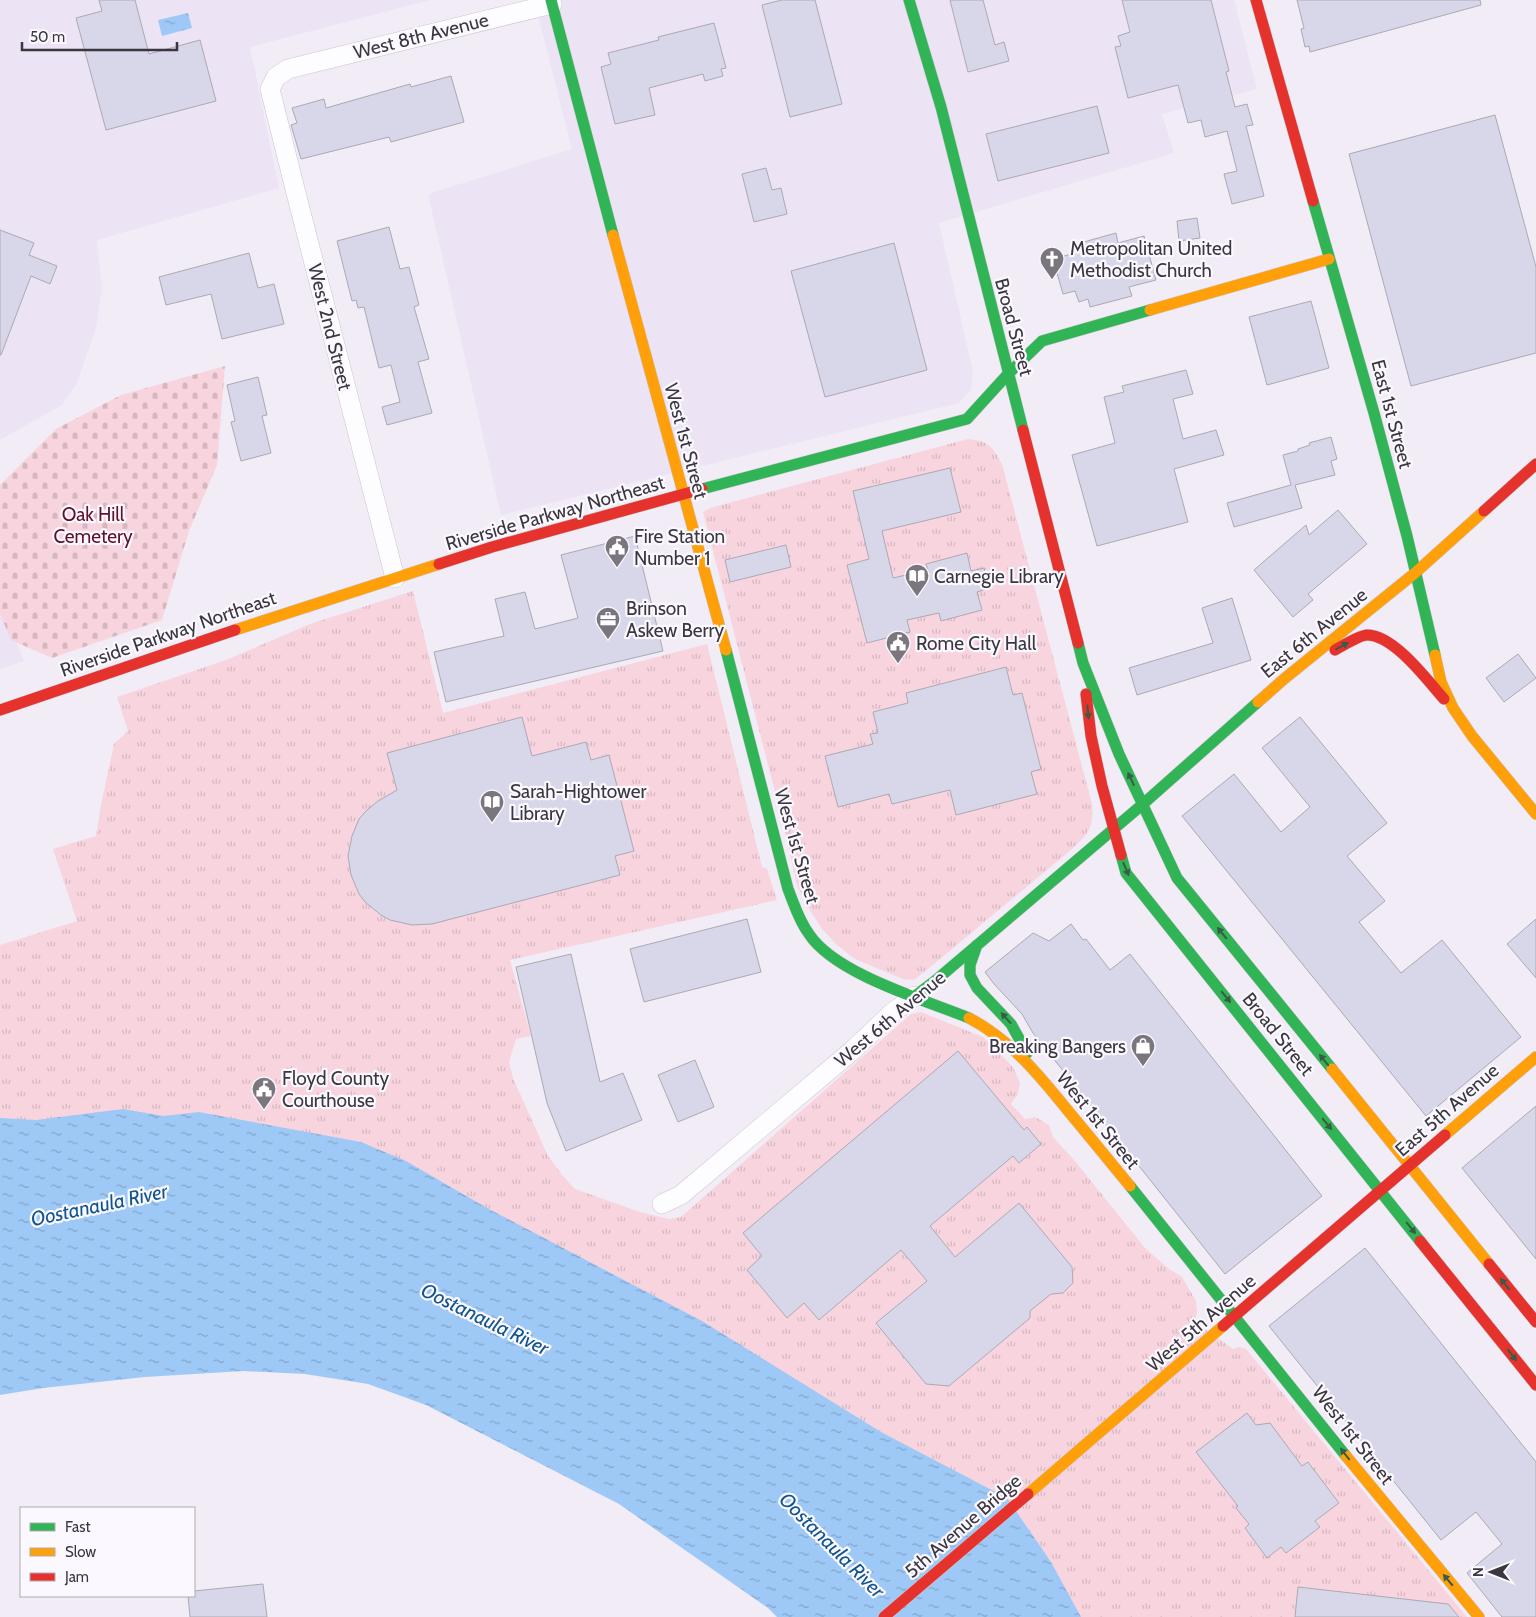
<svg xmlns="http://www.w3.org/2000/svg" width="1536" height="1617" viewBox="0 0 1536 1617" font-family="Cabin,sans-serif">
<style>
.built{fill:#ece3f5}
.grass{fill:url(#grass-tufts)}
.cemetery{fill:url(#cemetery-stones)}
.water{fill:url(#water-ripples)}
.building{fill:#d8d7ea;stroke:#aba9b1}
.lines{fill:none;stroke-linecap:round;stroke-linejoin:round}
.street-casing{stroke:#cbc7cf;stroke-width:20}
.fast-casing{stroke:#cbc7cf;stroke-width:12}
.slow-casing{stroke:#cbc7cf;stroke-width:12}
.jam-casing{stroke:#cbc7cf;stroke-width:12}
.street{stroke:#fdfcfe;stroke-width:19}
.fast{stroke:#30b455;stroke-width:11}
.slow{stroke:#ff9f0a;stroke-width:11}
.jam{stroke:#e5322d;stroke-width:11}
.oneway{fill:#385c45}
.labels{text-anchor:middle;dominant-baseline:central;stroke-width:4.5;stroke-linejoin:round;paint-order:stroke}
.street-label{font-size:19px;fill:#3b373e;stroke:#fbf8ff}
.poi-label{font-size:19px;fill:#3b373e;stroke:#fbf8ff;text-anchor:start}
.park-label{font-size:19px;fill:#601028;stroke:#fbf8ff}
.water-label{font-size:20px;font-style:italic;fill:#10558e;stroke:#fbf8ff}
</style>
<defs>
<pattern id="grass-tufts" width="24" height="20" patternUnits="userSpaceOnUse" patternTransform="scale(1.25)"><rect width="24" height="20" fill="#f8d5de"/><path d="M3 7l-1-3M5 7V3M7 7l1-3M15 17l-1-3M17 17v-4M19 17l1-3" fill="none" stroke="#d6b7c0"/></pattern>
<pattern id="cemetery-stones" width="16" height="16" patternUnits="userSpaceOnUse" patternTransform="scale(1.25)"><rect width="16" height="16" fill="#f8d5de"/><path d="M2 7V4a2 2 0 0 1 4 0v3zM10 15v-3a2 2 0 0 1 4 0v3z" fill="#d6b7c0"/></pattern>
<pattern id="water-ripples" width="26" height="14" patternUnits="userSpaceOnUse" patternTransform="scale(1.25)"><rect width="26" height="14" fill="#9ec9f7"/><path d="M2 4q2-2 4 0t4 0M15 11q2-2 4 0t4 0" fill="none" stroke="#82a4c9"/></pattern>
</defs>
<rect width="100%" height="100%" fill="#f1ecf6"/>
<!-- built -->
<path class="built" d="M0 0H430L250 47 279 188 97 240 102 288 96 328 76 385 62 405 0 440Z
M534 0H1234L1257 89 1162 114 1174 153 939 223 973 372 971 390 959 403 501 515 428 194 572 149Z
M0 599 24 661 0 669Z"/>
<!-- grass -->
<path class="grass" d="M968 439C989 441 992 446 1002 464L1092 804C1094 829 1088 834 1071 850L928 969 914 980 903 979 855 959 837 945 822 929 808 907 797 885 784 827 703 512 710 508Z
M413 591 443 713 707 644 762 867 767 869 777 900 510 960 531 1036 516 1039 509 1062 513 1078 548 1156 562 1175 575 1189 640 1212 669 1219 681 1217 911 1014 921 1012 983 1037 1013 1067 1020 1083 1018 1094 1011 1104 1025 1119 1035 1117 1049 1125 1053 1137 1075 1161 1145 1248 1169 1269 1182 1277 1196 1301 1197 1312 1195 1322 1233 1349 1239 1347 1246 1349 1467 1617H897L719 1436 0 1229V945L77 921 53 849 96 836 101 805 114 744 128 731 117 697 226 660 310 624Z"/>
<!-- cemetery -->
<path class="cemetery" d="M225 366 217 465 189 531 162 620 52 658 11 640 0 614V485L56 429 121 395Z"/>
<!-- water -->
<path class="water" d="M188 13 192 28 162 36 158 20Z
M123 1109 164 1116 199 1112 361 1142 406 1161 487 1208 702 1321 881 1432 1007 1498 1051 1562 1081 1617H777L768 1608 619 1504 426 1405 368 1384 305 1374 243 1371 145 1377 43 1388 0 1395V1118L36 1120Z"/>
<!-- building -->
<path class="building" d="M99 0H135L149 54 200 40 216 101 106 130 76 18 102 11Z
M782 0H815L842 104 790 117 762 5Z
M950 0H983L995 45 1004 42 1009 61 968 72Z
M1122 0H1211L1229 71 1226 72 1235 107 1247 104 1253 125 1246 126 1264 196 1232 204 1224 174 1237 171 1227 131 1205 137 1201 120 1188 123 1178 85 1128 98 1115 47 1121 46 1118 36 1130 32Z
M1297 0H1480L1481 5 1310 52 1309 46 1305 47 1301 29 1304 28Z
M714 23 726 68 721 69 723 76 705 81 703 74 649 88 655 115 615 124 601 67 611 64 608 53 659 40 658 37Z
M451 76 464 122 391 142 389 137 301 159 291 125 297 123 292 108 324 99 326 108 410 84 411 87Z
M1097 106 1109 153 998 181 986 134Z
M1495 115 1536 267V353L1411 386 1349 154Z
M766 168 772 190 781 188 787 214 754 222 742 174Z
M1197 218 1200 238 1179 241 1177 221Z
M389 227 400 269 409 267 419 305 414 307 429 359 418 362 432 413 387 425 382 407 400 402 391 365 379 368 364 307 358 308 356 300 352 301 337 241Z
M0 230 34 243 29 255 57 266 50 284 31 276 1 355H0Z
M1116 233 1118 243 1144 236 1156 280 1129 287 1132 296 1090 307 1088 299 1079 302 1075 291 1063 294 1053 259 1075 253 1073 245Z
M894 243 927 370 825 397 791 271Z
M249 253 258 288 274 284 284 324 222 339 211 294 166 305 159 277Z
M1311 301 1329 368 1267 385 1249 317Z
M1186 370 1193 394 1173 399 1183 439 1216 430 1224 455 1174 469 1188 522 1097 546 1072 455 1115 443 1104 397 1124 392 1122 386Z
M258 377 267 415 262 416 271 453 241 461 231 422 235 421 227 385Z
M1331 437 1337 459 1331 461 1335 475 1295 485 1302 508 1234 527 1227 503 1291 485 1283 455 1298 451V449L1310 445 1309 443Z
M950 468 961 512 882 531 893 578 928 570 926 564 967 553 971 571 984 568 989 588 977 592 982 610 941 621 939 613 907 620 910 632 867 643 847 565 869 559 853 491Z
M1338 510 1367 544 1308 594 1313 600 1293 617 1254 570 1306 525 1309 535Z
M635 536 663 651 446 702 434 652 504 636 495 599 525 592 535 629 578 618 561 555Z
M786 545 791 567 730 582 725 560Z
M1232 598 1251 660 1137 695 1129 668 1213 643 1202 608Z
M1518 654 1536 678 1504 702 1486 678Z
M1006 667 1013 695 1022 693 1041 769 1031 772 1037 794 956 815 950 790 892 804 889 794 838 807 825 756 873 744 870 734 878 733 873 712 908 703 906 693Z
M522 717 532 756 586 742 591 760 609 755 634 851 615 856 620 875 432 924 412 925 390 920 381 915 365 902 359 894 351 875 348 856 352 836 359 819 366 811 378 801 397 790 387 753Z
M1300 717 1387 823 1347 856 1385 901 1359 922 1401 973 1442 940 1521 1037 1426 1116 1182 816 1234 774 1281 832 1310 807 1262 748Z
M747 919 761 972 644 1002 630 949Z
M1536 919V978L1507 944Z
M1071 924 1083 940 1086 939 1110 970 1130 954 1322 1196 1225 1274 1033 1033 1022 1014 994 984 985 972 1033 933 1049 941Z
M571 954 600 1082 623 1073 642 1120 566 1151 547 1103 516 967Z
M958 1051 1024 1130 1027 1127 1041 1144 1019 1163 1013 1156 930 1226 955 1257 1019 1203 1072 1267 1073 1283 1063 1293 1051 1294 1030 1311V1318L949 1386 926 1384 876 1323 927 1281 901 1250 819 1320 804 1303 787 1318 747 1270 762 1256 743 1233Z
M695 1060 714 1107 678 1122 658 1075Z
M1536 1106V1259L1462 1168Z
M1365 1248 1536 1462V1617H1502L1467 1573 1502 1544 1476 1512 1441 1540 1269 1326Z
M1247 1413 1256 1425 1270 1423 1302 1466 1308 1462 1339 1503 1315 1521 1320 1527 1286 1553 1281 1547 1267 1558 1245 1528 1249 1524 1236 1508 1238 1506 1196 1452Z
M263 1584 267 1617H190L188 1596H194V1591Z
M1298 1587 1448 1604 1459 1617H1295Z"/>
<g class="lines">
<defs>
<path id="street" d="M395 578 297 197 270 89 276 77 288 69 552 4
M662 1204 681 1195 853 1050 893 1012 915 996"/>
<path id="fast" d="M551 0 613 235
M909 0 941 107 1023 430
M1313 201 1374 413 1407 536 1435 655
M702 489 967 419 1008 374 1042 341 1150 310
M1078 643 1083 663 1119 754 1177 878 1332 1069
M726 650 788 889C794 904 799 921 809 934 835 974 925 1000 969 1018
M1121 855 1126 873 1420 1241
M977 945 970 965V975L977 988 1011 1024 1027 1053
M915 996 935 981 1143 804 1258 702
M1130 1186 1346 1456"/>
<path id="slow" d="M613 235 726 650
M1150 310 1329 259
M235 630 439 564
M1435 655 1441 682 1453 708 1472 736 1536 814
M1258 702 1284 679 1415 573 1484 511
M969 1018C1011 1040 1040 1076 1069 1112 1090 1137 1110 1162 1130 1186
M1332 1069 1489 1264
M1445 1135 1536 1057
M1346 1456 1479 1617
M1028 1494 1223 1326"/>
<path id="jam" d="M1256 0 1313 201
M1023 430 1078 643
M1484 511 1536 464
M439 564 492 547 702 489
M1335 650C1342 646 1360 635 1367 635 1394 635 1427 680 1444 699
M1086 694 1091 736 1102 786 1121 855
M0 710 235 630
M1420 1241 1536 1385
M1489 1264 1536 1322
M1223 1326 1445 1135
M884 1617 1028 1494"/>
</defs>
<!-- street casing -->
<use href="#street" class="street-casing"/>
<!-- fast casing -->
<use href="#fast" class="fast-casing"/>
<!-- slow casing -->
<use href="#slow" class="slow-casing"/>
<!-- jam casing -->
<use href="#jam" class="jam-casing"/>
<!-- street -->
<use href="#street" class="street"/>
<!-- fast -->
<use href="#fast" class="fast"/>
<!-- slow -->
<use href="#slow" class="slow"/>
<!-- jam -->
<use href="#jam" class="jam"/>
</g>
<!-- one-way arrows -->
<defs><path id="oneway-solid" d="M-6-.8H1V-3.2L6.5 0L1 3.2V.8H-6Z" transform="scale(1.25)"/></defs>
<g class="oneway">
<use href="#oneway-solid" transform="translate(1342 646) rotate(-29)"/>
<use href="#oneway-solid" transform="translate(1088 712) rotate(84)"/>
<use href="#oneway-solid" transform="translate(1131 779) rotate(-115)"/>
<use href="#oneway-solid" transform="translate(1126 869) rotate(67)"/>
<use href="#oneway-solid" transform="translate(1222 933) rotate(-129)"/>
<use href="#oneway-solid" transform="translate(1226 997) rotate(51)"/>
<use href="#oneway-solid" transform="translate(1006 1018) rotate(-132)"/>
<use href="#oneway-solid" transform="translate(1324 1060) rotate(-129)"/>
<use href="#oneway-solid" transform="translate(1327 1124) rotate(51)"/>
<use href="#oneway-solid" transform="translate(1411 1228) rotate(51)"/>
<use href="#oneway-solid" transform="translate(1505 1284) rotate(-129)"/>
<use href="#oneway-solid" transform="translate(1512 1355) rotate(52)"/>
<use href="#oneway-solid" transform="translate(1345 1454) rotate(-128)"/>
<use href="#oneway-solid" transform="translate(1448 1580) rotate(-130)"/>
</g>
<!-- icons -->
<defs>
<symbol id="church-pin" viewBox="-11 -11 22 30"><path d="M0 17L-7.5 6A9.5 9.5 0 1 1 7.5 6Z" fill="#7b767e" stroke="#fbf8ff"/><path d="M-1.2-6h2.4v3.5h3.3v2.4h-3.3V6h-2.4V-.1h-3.3v-2.4h3.3Z" fill="#fff"/></symbol>
<symbol id="civic-pin" viewBox="-11 -11 22 30"><path d="M0 17L-7.5 6A9.5 9.5 0 1 1 7.5 6Z" fill="#7b767e" stroke="#fbf8ff"/><path d="M-.6-6.5H3V-4.5H.6V-3L4-1V1h2V6H-6V1h2V-1L-.6-3ZM-1.2 2.5V6h2.4V2.5Z" fill="#fff"/></symbol>
<symbol id="library-pin" viewBox="-11 -11 22 30"><path d="M0 17L-7.5 6A9.5 9.5 0 1 1 7.5 6Z" fill="#7b767e" stroke="#fbf8ff"/><path d="M-6-4Q-3-5.5-.7-3.5V5Q-3 3-6 4ZM6-4Q3-5.5 .7-3.5V5Q3 3 6 4Z" fill="#fff"/></symbol>
<symbol id="office-pin" viewBox="-11 -11 22 30"><path d="M0 17L-7.5 6A9.5 9.5 0 1 1 7.5 6Z" fill="#7b767e" stroke="#fbf8ff"/><path d="M-6-3h4V-5.5h4V-3h4V5H-6ZM-1-4.5V-3h2v-1.5ZM-6 0V1H6V0Z" fill="#fff"/></symbol>
<symbol id="shop-pin" viewBox="-11 -11 22 30"><path d="M0 17L-7.5 6A9.5 9.5 0 1 1 7.5 6Z" fill="#7b767e" stroke="#fbf8ff"/><path d="M-5-2.5h2.3a2.7 3.5 0 0 1 5.4 0H5L5.5 6h-11ZM-1.5-2.5h3a1.5 2.3 0 0 0-3 0Z" fill="#fff"/></symbol>
</defs>
<g fill-rule="evenodd">
<use href="#church-pin" x="1038" y="245" width="28" height="38"/>
<use href="#civic-pin" x="603" y="533" width="28" height="38"/>
<use href="#library-pin" x="903" y="562" width="28" height="38"/>
<use href="#office-pin" x="594" y="605" width="28" height="38"/>
<use href="#civic-pin" x="884" y="629" width="28" height="38"/>
<use href="#library-pin" x="478" y="788" width="28" height="38"/>
<use href="#shop-pin" x="1129" y="1032" width="28" height="38"/>
<use href="#civic-pin" x="250" y="1075" width="28" height="38"/>
</g>
<g class="labels">
<!-- street labels -->
<g class="street-label">
<text transform="translate(421 36) rotate(-14)">West 8th Avenue</text>
<text transform="translate(330 327) rotate(76)">West 2nd Street</text>
<text transform="translate(1014 327) rotate(75)">Broad Street</text>
<text transform="translate(1392 414) rotate(75)">East 1st Street</text>
<text transform="translate(686 441) rotate(75)">West 1st Street</text>
<text transform="translate(555 513) rotate(-16)">Riverside Parkway Northeast</text>
<text transform="translate(1314 633) rotate(-39)">East 6th Avenue</text>
<text transform="translate(168 634) rotate(-19)">Riverside Parkway Northeast</text>
<text transform="translate(797 846) rotate(74)">West 1st Street</text>
<text transform="translate(890 1019) rotate(-40)">West 6th Avenue</text>
<text transform="translate(1278 1034) rotate(51)">Broad Street</text>
<text transform="translate(1447 1110) rotate(-41)">East 5th Avenue</text>
<text transform="translate(1098 1120) rotate(51)">West 1st Street</text>
<text transform="translate(1201 1323) rotate(-41)">West 5th Avenue</text>
<text transform="translate(1353 1435) rotate(52)">West 1st Street</text>
<text transform="translate(963 1526) rotate(-41)">5th Avenue Bridge</text>
</g>
<!-- poi labels -->
<g class="poi-label">
<text x="1070" y="248">Metropolitan United<tspan x="1070" dy="22">Methodist Church</tspan></text>
<text x="634" y="536">Fire Station<tspan x="634" dy="22">Number 1</tspan></text>
<text x="934" y="576">Carnegie Library</text>
<text x="626" y="608">Brinson<tspan x="626" dy="22">Askew Berry</tspan></text>
<text x="916" y="643">Rome City Hall</text>
<text x="510" y="791">Sarah-Hightower<tspan x="510" dy="22">Library</tspan></text>
<text x="1126" y="1046" text-anchor="end">Breaking Bangers</text>
<text x="282" y="1078">Floyd County<tspan x="282" dy="22">Courthouse</tspan></text>
</g>
<!-- park labels -->
<g class="park-label">
<text x="93" y="514">Oak Hill<tspan x="93" dy="22">Cemetery</tspan></text>
</g>
<!-- water labels -->
<g class="water-label">
<text transform="translate(99 1205) rotate(-12)">Oostanaula River</text>
<text transform="translate(485 1319) rotate(26)">Oostanaula River</text>
<text transform="translate(832 1545) rotate(45)">Oostanaula River</text>
</g>
</g>
<!-- legend -->
<rect x="20" y="1507" width="175" height="90" fill="#fbf8ff" stroke="#aeabb2"/>
<rect x="30" y="1523" width="25" height="8" fill="#30b455" stroke="#aeabb2"/>
<text x="65" y="1532" font-size="15" fill="#3b373e">Fast</text>
<rect x="30" y="1548" width="25" height="8" fill="#ff9f0a" stroke="#aeabb2"/>
<text x="65" y="1557" font-size="15" fill="#3b373e">Slow</text>
<rect x="30" y="1573" width="25" height="8" fill="#e5322d" stroke="#aeabb2"/>
<text x="65" y="1582" font-size="15" fill="#3b373e">Jam</text>
<!-- north arrow -->
<g transform="translate(1491 1572) rotate(270)" stroke="#fbf8ff" stroke-width="4" paint-order="stroke">
<path d="M0-4L9 19L0 12L-9 19Z" fill="#3b373e"/>
<text y="-8" font-size="14" font-weight="bold" text-anchor="middle" fill="#3b373e">N</text>
</g>
<!-- scale -->
<path d="M22 42v8h155v-8" fill="none" stroke="#3b373e" stroke-width="2.5"/>
<text x="30" y="42" font-size="15" fill="#3b373e" stroke="#fbf8ff" stroke-width="4" paint-order="stroke">50 m</text>
</svg>
